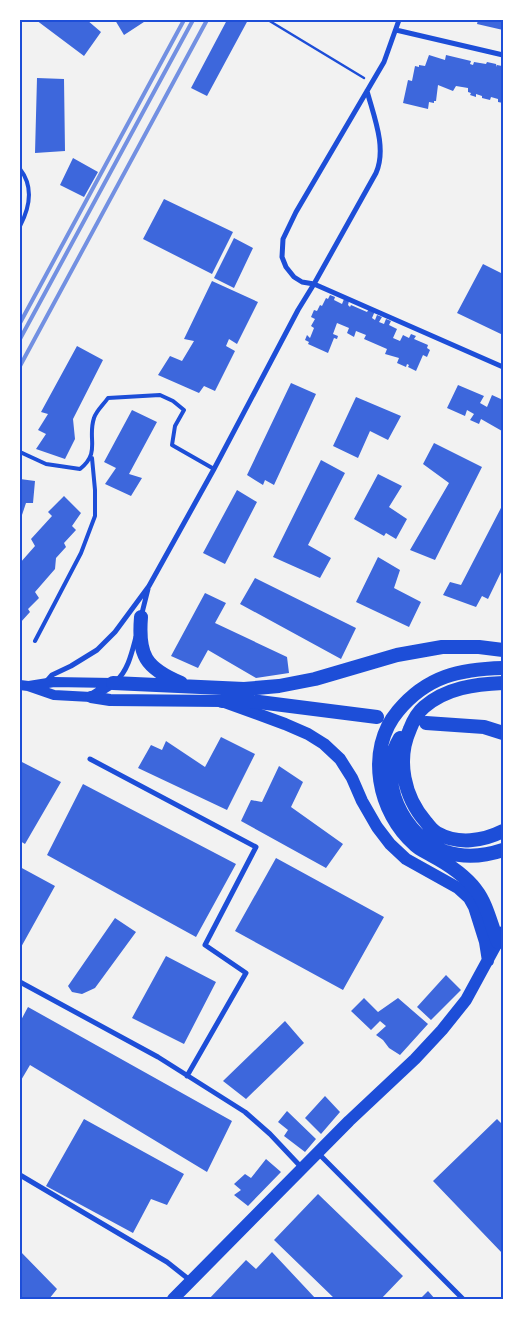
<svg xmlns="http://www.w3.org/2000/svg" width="523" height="1319" viewBox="0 0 523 1319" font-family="Helvetica,sans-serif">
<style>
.building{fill:#3d67dc}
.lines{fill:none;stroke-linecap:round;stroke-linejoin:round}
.path{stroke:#1d4ed8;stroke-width:2.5}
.service{stroke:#1d4ed8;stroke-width:4}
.minor{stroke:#1d4ed8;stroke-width:5}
.secondary{stroke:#1d4ed8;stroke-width:10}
.primary{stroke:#1d4ed8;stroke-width:12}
.trunk{stroke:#1d4ed8;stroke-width:14}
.rail{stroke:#7290e2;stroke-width:4}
.neatline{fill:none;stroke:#1d4ed8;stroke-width:2}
</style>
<rect width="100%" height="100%" fill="#f2f2f2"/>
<!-- building -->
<path class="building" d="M36 20H87L101 32 84 56Z
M115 20H147L124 35Z
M227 20H248L207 96 191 88Z
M478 20H503V30L477 24Z
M429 55 445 60 446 55 471 61 470 64 473 65 474 62 486 64 487 62 496 64 497 67V65L502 66 503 103 498 102V99L491 97 490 100 482 98V96L476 94V97L470 95 471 93 468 92V88L456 86 453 91 438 85 436 101H434V103L429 102 428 109 403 103 408 80 412 81 415 66 419 67V65L425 66Z
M37 78 64 79 65 151 35 153Z
M73 158 98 172 84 197 60 185Z
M164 199 233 232 212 274 143 239Z
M234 238 253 248 234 288 214 278Z
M483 264 503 274V335L457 313Z
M212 281 258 302 237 344 229 339 226 346 235 351 215 391 204 386 199 393 158 375 170 356 182 361 194 341 184 339Z
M330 295 335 297 334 300 342 304 344 299 349 301 348 305 350 307 351 305 367 312 369 309 375 311 372 318 375 320 377 315 382 317 379 322 384 324 386 319 391 321 389 325 397 329 393 338 400 341 403 335 409 338 411 334 416 336 414 339 428 345 427 348 430 350 427 357 423 355 416 371 408 367 409 365 407 364 406 367 397 363 399 358 385 354 387 349 364 339 366 335 356 331 354 337 347 333 349 328 337 323 333 334 338 336 337 339 334 338 328 353 308 344 309 342 305 340 307 335 310 338 314 328 311 326 315 319 311 317 314 310 317 311 320 305 322 306 326 298 328 299Z
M77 346 103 360 73 419 75 439 65 459 36 449 46 434 38 430 48 414 41 412Z
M291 383 316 394 274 485 265 480 263 485 247 475Z
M458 385 484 396 480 403 487 407 492 395 503 400 502 431 481 419 479 424 470 420 474 414 467 410 465 416 447 408Z
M356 397 401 416 388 440 370 431 358 458 333 446Z
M132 410 157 422 129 474 142 478 131 496 105 484 116 468 104 462Z
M434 443 482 467 435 560 410 550 449 483 423 464Z
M321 460 345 473 308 545 331 558 320 578 273 557Z
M378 474 402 486 389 507 407 519 396 539 386 533 384 536 354 519Z
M20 479 35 481 33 503H26L20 521Z
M237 490 257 502 225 564 203 553Z
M64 496 81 513 72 526 76 530 64 543 66 547 56 558 55 569 35 592 39 598 28 609 30 612 20 623V563L35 546 31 539 52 516 48 512Z
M503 504V568L488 599 482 596 476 607 443 595 450 582 461 585Z
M378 557 400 570 394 588 421 602 409 627 356 602Z
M255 578 356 628 341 659 240 604Z
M205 593 226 603 215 623 287 657 289 673 256 678 208 650 198 668 171 656Z
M221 737 255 754 227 810 138 768 151 745 162 750 166 741 205 767Z
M20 761 61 782 25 844 20 841Z
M279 766 303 782 291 807 343 844 326 868 241 821 251 800 262 802Z
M83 784 236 864 196 937 47 855Z
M276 858 384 917 343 990 235 931Z
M20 867 55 886 20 949Z
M115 918 136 932 95 988 82 994 72 992 68 986Z
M166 956 216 982 184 1044 132 1018Z
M446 975 461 990 431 1020 417 1007Z
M364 998 378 1012 398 998 428 1024 400 1055 389 1048 383 1040 376 1035 386 1026 380 1021 371 1030 351 1011Z
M28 1007 232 1121 207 1172 30 1065 20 1082V1022Z
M285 1021 304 1043 246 1099 223 1081Z
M325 1096 340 1112 321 1134 305 1118Z
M287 1111 316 1139 305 1152 284 1136 288 1130 278 1122Z
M84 1119 184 1174 167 1205 151 1199 133 1233 46 1186Z
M497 1119 503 1125V1254L433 1181Z
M266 1159 281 1172 248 1206 234 1195 241 1190 234 1184 245 1174 251 1178Z
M318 1194 403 1276 381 1299H335L274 1240Z
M20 1251 57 1289 49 1299H20Z
M272 1252 316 1299H209L246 1260 256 1269Z
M428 1291 435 1299H420Z"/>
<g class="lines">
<!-- path -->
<path class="path" d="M268 20 364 78"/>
<!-- service -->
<path class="service" d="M20 169C34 187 30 207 20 226
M20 452 46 464 80 469C101 452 87 439 94 418 96 411 104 404 108 398L160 395 173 401 184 410 175 426 172 445 214 469
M35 641 81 553 95 516V490L92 458"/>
<!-- minor -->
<path class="minor" d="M399 20 384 62 296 212 283 239 282 257 286 267 294 277 302 282 314 284 503 367
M396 30 503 55
M141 617 148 589
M116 681C128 671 132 652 136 637
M45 683 52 675 71 666 97 650 115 632 149 586 214 469 298 310 314 284 376 173C387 148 374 117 367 91
M90 759 256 847 205 945 246 973 187 1076
M20 982 158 1057 245 1112 270 1134 302 1168
M318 1153 463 1299
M20 1175 167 1262 191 1281"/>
<!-- secondary -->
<path class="secondary" d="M20 685 28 686 54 695 91 697 113 683
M29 686 54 682 113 683"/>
<!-- primary -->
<path class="primary" d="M91 697 110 700 222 701 285 724 308 734 324 744 340 759 352 778 362 801 377 827 390 844 406 859 458 888 469 898 474 907 485 942 488 961
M173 1299 349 1121 415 1059 442 1030 466 1000 503 932"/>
<!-- trunk -->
<path class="trunk" d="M141 617C138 655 145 668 181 683
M113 683 244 689 279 686 315 679 397 655 442 647H479L503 650
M503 683C475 684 446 688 424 707 417 713 413 721 410 729 396 760 404 797 426 822 429 826 433 831 437 833 458 845 483 841 503 831
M222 701H251L377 717
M426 723 484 727 503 733
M400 738C375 779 403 837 446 852 465 858 485 856 503 850
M498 942C491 925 487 904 476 890 464 874 448 864 431 855 426 852 419 849 415 845 378 813 365 750 398 711 427 676 460 669 503 668"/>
<!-- rail -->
<path class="rail" d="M20 323 184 20
M20 339 193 20
M20 366 207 20"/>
</g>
<!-- border -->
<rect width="523" height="1319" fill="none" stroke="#ffffff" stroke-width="42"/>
<rect x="21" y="21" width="481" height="1277" class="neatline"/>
</svg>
